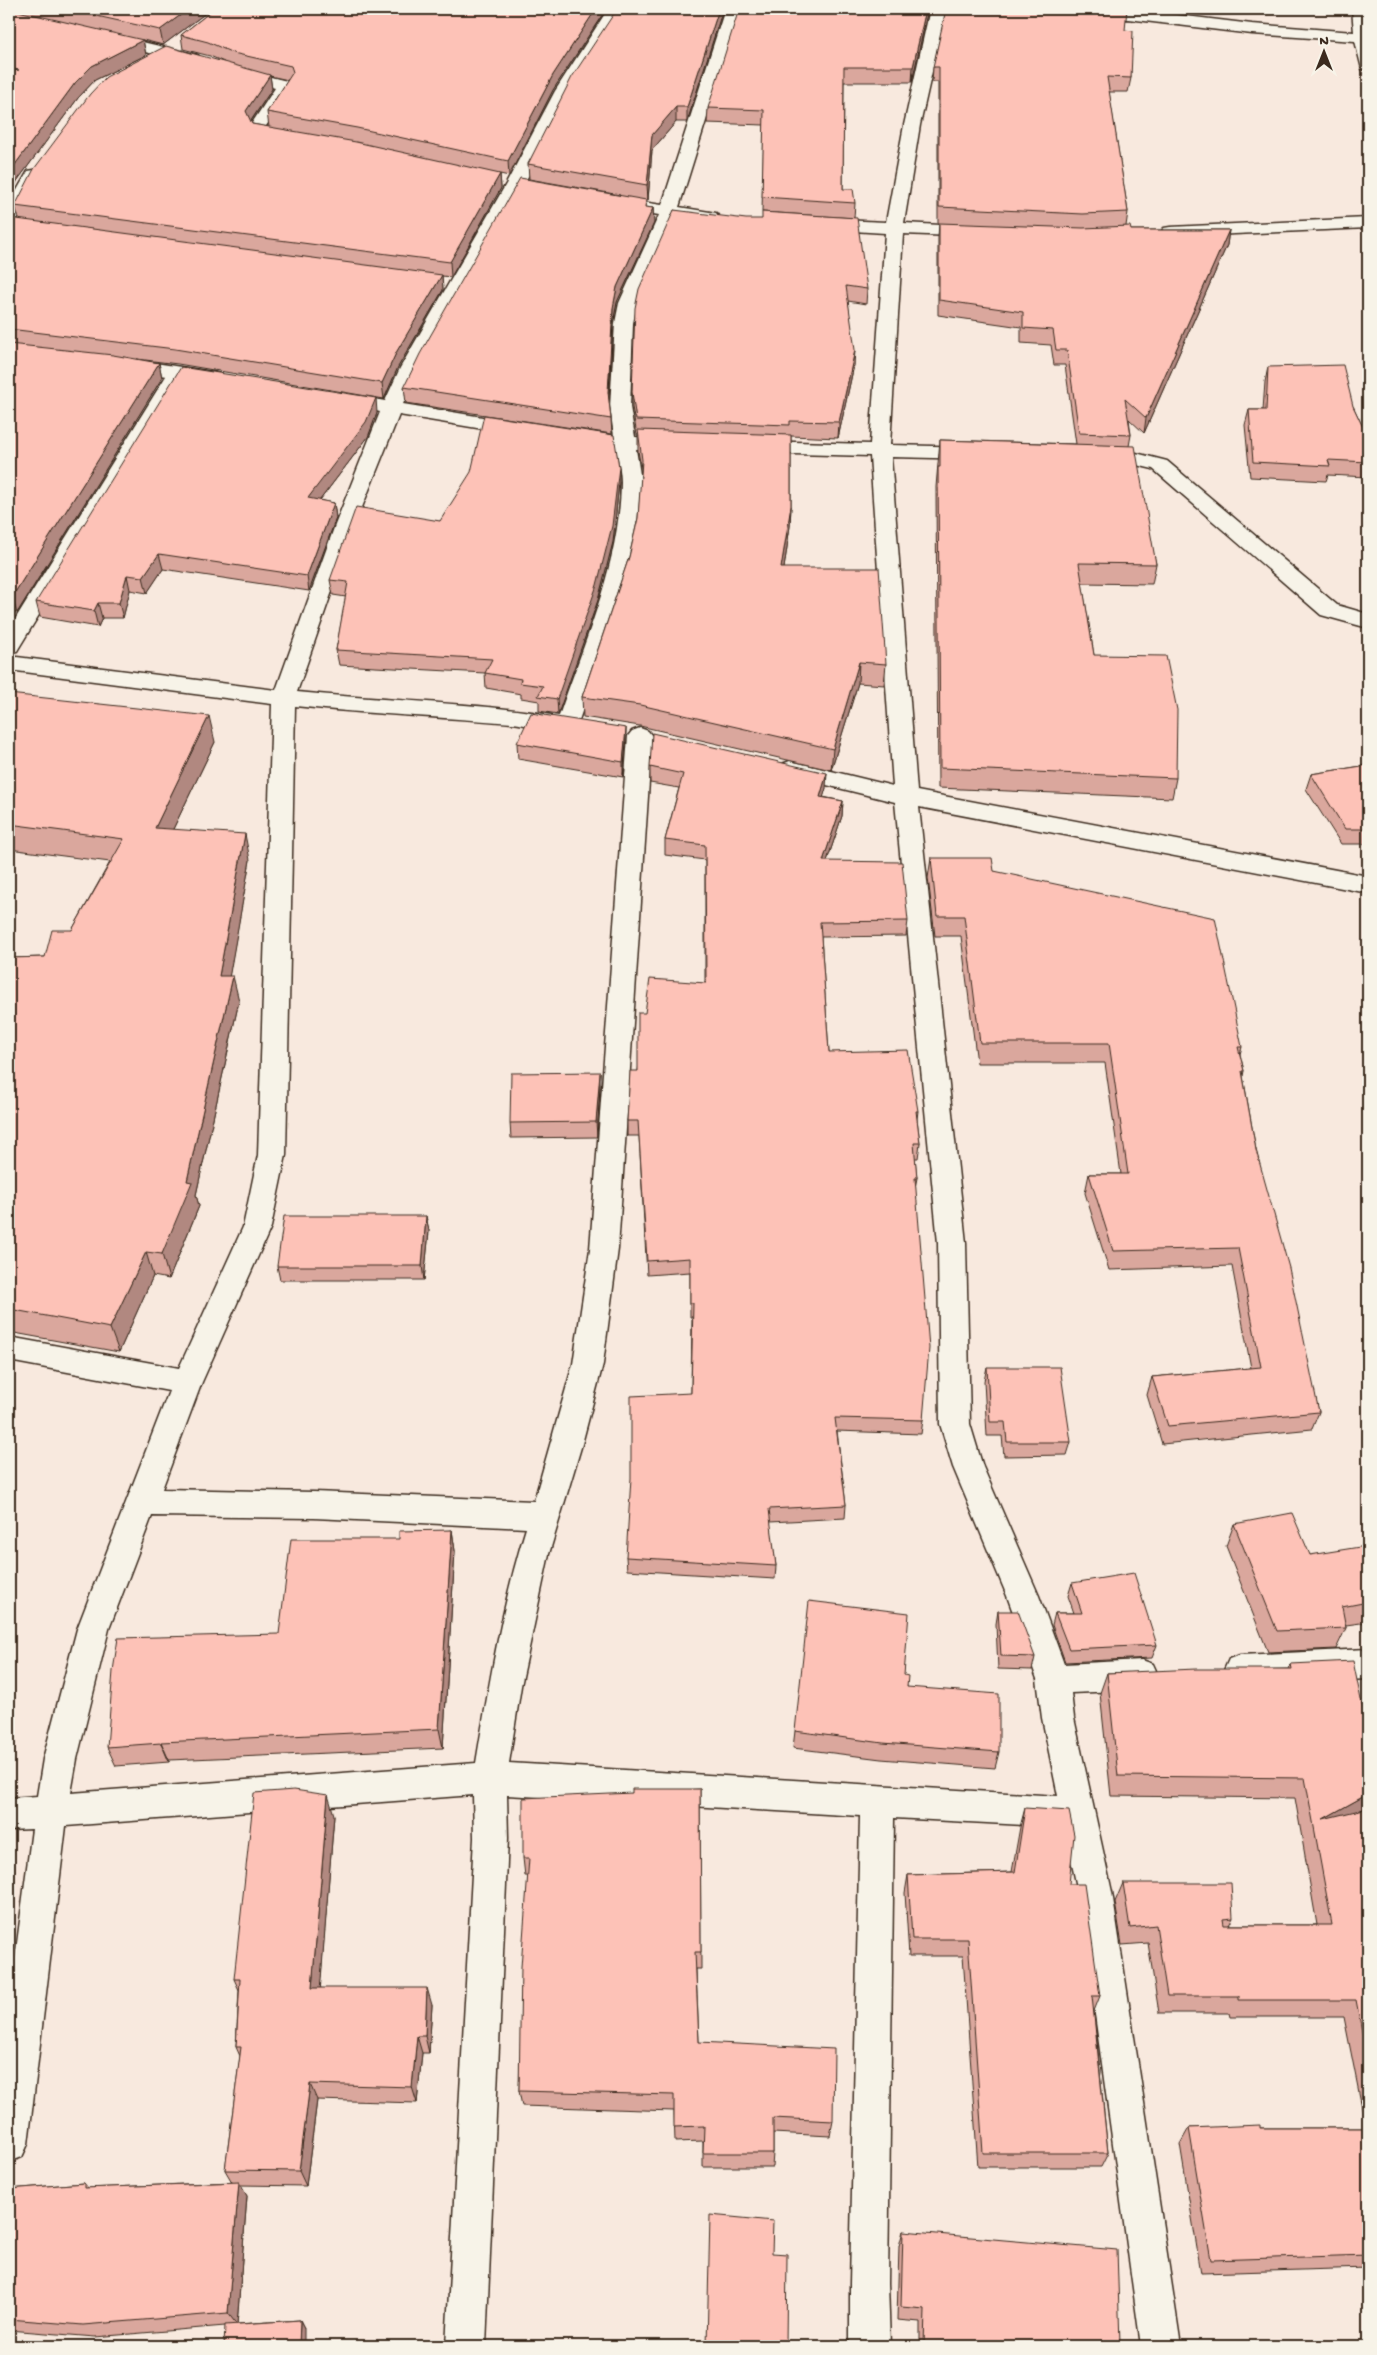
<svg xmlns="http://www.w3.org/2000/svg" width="1377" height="2355" viewBox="0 0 1377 2355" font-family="'Gochi Hand',sans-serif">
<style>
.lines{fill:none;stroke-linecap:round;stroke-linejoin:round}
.minor-casing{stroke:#3b2a1e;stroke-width:3}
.minor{fill:#f7f3e8;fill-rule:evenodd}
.wall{fill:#daa79d;stroke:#3b2a1e;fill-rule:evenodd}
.shaded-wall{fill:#b18880;stroke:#3b2a1e}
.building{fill:#fdc2b7;stroke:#3b2a1e}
</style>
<rect width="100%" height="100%" fill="#f8e9de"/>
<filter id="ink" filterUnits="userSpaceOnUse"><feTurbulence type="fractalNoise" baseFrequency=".02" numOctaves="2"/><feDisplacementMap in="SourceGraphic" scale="10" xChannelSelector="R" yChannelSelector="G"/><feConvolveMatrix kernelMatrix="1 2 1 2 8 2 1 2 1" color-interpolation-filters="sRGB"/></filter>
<g filter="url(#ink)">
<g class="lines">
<defs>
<path id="minor" d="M608 9H624L571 91 524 184 420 368 403 404 519 423 526 425 529 429 526 433 519 435 399 415 355 525 297 692C385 701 473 702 559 716 585 640 620 563 621 482 621 471 618 459 616 448L572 441 569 437 572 433 579 431 614 436 610 407 615 323 619 303 659 215 616 208 610 207 607 203 610 199 616 198 662 205 725 9H741L679 207 716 213 719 217 716 221 710 222 676 217 637 303 633 323 630 407 635 437 683 440 686 444 683 448 636 449 641 481 637 538 628 577 576 729C556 735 533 725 512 723 440 717 367 714 295 706L286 1155 271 1227 202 1382 162 1489 314 1492 534 1501 573 1364 590 1249 628 736 632 731 640 728 648 731 652 736 618 1249 603 1364 582 1444 549 1554 521 1686 509 1763 1058 1796 1042 1718 1037 1679 1007 1596 953 1467 940 1424 938 1243 895 802 782 774 778 769 782 764 790 761 893 786 870 456 754 453 747 451 744 447 747 443 754 441 870 444 885 233 820 229 814 228 811 224 814 220 820 219 886 222 904 125 930 9H946L920 125 904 223 977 227 983 228 986 232 983 236 977 237 903 234 890 445 976 447 983 449 986 453 983 457 976 459 891 457 917 791 1368 876V893L919 807 966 1243 970 1424 983 1467 1039 1596 1064 1664 1142 1660 1153 1664 1158 1675 1153 1686 1142 1690 1071 1693 1074 1718 1112 1892 1181 2346H1141L1078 1892 1064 1827 894 1818 888 2283 890 2346H850V2283L860 1816 507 1795 508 1838 486 2346H446L474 1838 473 1795 66 1826 28 2144 22 2157 9 2162V2004L32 1829 9 1830V1798L37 1796 43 1759 77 1629 169 1391 9 1361V1337L179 1368 243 1227 258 1155 272 704 9 670V656L276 690 335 525 380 412 367 409 364 405 367 401 374 399 385 401 400 368 506 184 555 91ZM152 1516 314 1518 526 1528C502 1604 489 1685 476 1763L71 1793 77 1759 109 1629Z
M1128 9 1252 24 1354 32 1352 9H1368V71L1362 69 1355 41 1252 34 1128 19 1090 20 1084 18 1082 15 1084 12 1090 10Z
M108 34 198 55 200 58 198 61 192 63 102 42 100 39 102 36Z
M235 68 291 82 293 86 266 126 268 129 296 134 299 138 296 142 290 143 255 137 250 126 275 88 229 76 227 73 229 70Z
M34 170 40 171 43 175 18 219 15 223 9 224V204L28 171Z
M1368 218V228L1170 237 1164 236 1161 232 1164 228 1170 227Z
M123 358 213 372 220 374 223 378 220 382 213 384 183 379 20 646 17 651 9 653V629L166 376 116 368 113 364 116 360Z
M1101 451 1132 452 1167 461 1337 605 1368 614V628L1321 615 1153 469 1132 464 1094 461 1091 457 1094 453Z
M1368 1649V1679L1240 1685 1229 1681 1224 1670 1229 1659 1240 1655Z"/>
</defs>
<!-- minor casing -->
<use href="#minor" class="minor-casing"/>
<!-- minor -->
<use href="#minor" class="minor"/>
</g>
<!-- wall -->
<path class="wall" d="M9 9H211L163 45 143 40 146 55 95 80 78 98 17 181 9 199Z
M214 9H606L553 90 509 176 500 174 501 188 451 277 442 276 443 290 398 367 384 399 178 364 137 359 159 363 162 378 17 613 9 612V218L19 219 15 206 224 62 210 56 183 49 181 35ZM270 76 288 80 267 112 269 127 252 124 251 121 272 89Z
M617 9H723L687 122H676L652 150 648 200H646V207L653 208 654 223 617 302 613 323 609 399 611 419 612 434 406 403 404 387 620 195 529 179 528 164Z
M928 9 912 82H844L843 189 855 203 854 218 762 212 764 125 707 123 708 108Z
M1125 30 1131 78 1128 92H1109L1128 212 1126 226 1131 230H1229L1227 245 1144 433 1129 419 1131 435 1129 446 1156 564 1152 584 1082 583 1094 655 1176 778 1172 798 938 788 936 487 940 440 1076 444 1065 365H1054L1051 345 1021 343V327L938 315V237L939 223H938V82H932L933 67Z
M674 210 867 289 866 304 848 301 854 365 838 438 791 436V506L790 526 784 568 886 664 884 685 858 683 831 770 640 726 583 717 582 697 629 557 638 518 642 473 638 451V435H637L632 407V392Z
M1268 367 1353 406 1368 438V477L1328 475 1326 481 1250 477 1245 425 1249 410H1263L1265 382Z
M377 413 368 437 320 500 334 503 336 518 309 591 163 569 147 593 130 590 123 618H102L98 627 40 617 36 602Z
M619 482 613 542 598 600 558 714 539 711V701L521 698V694L486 688 485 673 339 665 336 650 346 597 333 595 330 580 440 521Z
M9 694 215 742 173 829 250 860 229 976 239 1001 196 1195 199 1206 169 1279 153 1276 119 1352 9 1332V958L45 957 72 930 110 862 9 849Z
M517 743 626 744 623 777 518 759Z
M1368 765V844H1341L1306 789 1311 774Z
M650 767 826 788 823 797 843 801 842 816 827 861 908 921 906 936 821 937 829 1052 918 1111 917 1119 920 1143 918 1158H915L917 1178 915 1188 923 1420 921 1434 837 1431 846 1505 845 1518 770 1522 776 1566 775 1579 627 1570 626 1557 691 1393 692 1317H690V1272L647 1275 639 1136H627V1121L638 1071 645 1013 705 983V860L665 855V840L679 788 650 783Z
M931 858 994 871 1242 1047 1240 1054 1244 1071 1243 1076 1256 1150 1319 1412 1312 1429 1162 1444 1147 1395 1152 1377 1251 1368 1232 1266 1109 1270 1085 1193 1089 1174H1121L1105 1063H977L961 936H935L928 878Z
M600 1087 597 1137 511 1138 510 1123Z
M426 1216 429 1231 424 1280H280L277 1266Z
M987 1367 1071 1442 1067 1455 1004 1456 1002 1436H987L984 1381Z
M1234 1524 1310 1555 1368 1552V1622L1346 1625V1628L1336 1649 1268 1652 1226 1546Z
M452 1530 455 1551 443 1748 169 1760V1762L116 1766 107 1747 279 1634 399 1539Z
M1072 1583 1157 1645 1152 1658 1065 1662 1052 1625 1055 1613H1074L1068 1596Z
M998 1611 1035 1657 1032 1670 998 1669 996 1624Z
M1291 1664 1363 1810 1368 1808V2268L1201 2273 1180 2144 1189 2128H1366L1344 2017H1230L1229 2013H1159L1148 1943 1122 1945 1115 1902 1123 1883 1233 1918 1229 1925H1317L1295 1798 1111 1796 1100 1693 1107 1673 1289 1669Z
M904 1675 907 1687 999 1752 995 1768 881 1759 793 1748 795 1731Z
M700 1789 701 1969H696L699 2042 833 2121 830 2136 773 2133V2153L772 2167H703V2141L675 2142 674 2111 522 2106 519 2091 528 1876H525L523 1858 632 1793Z
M1025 1808 1069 1884 1100 1996 1094 2011 1108 2153 1101 2167H978L963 1956H909L905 1893 908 1875 1012 1872 1020 1827Z
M334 1815 320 1988 432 2005 429 2053H422L417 2103 317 2100 306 2186 240 2185 247 2196 237 2324 300 2320 304 2328 225 2326 95 2337 9 2330V2189L84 2183 88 2188 232 2182 225 2170 240 2056 236 2047 239 1990 234 1979Z
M903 2231 1120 2344 1128 2346H920V2322L897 2320 899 2246Z"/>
<!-- shaded-wall -->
<path class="shaded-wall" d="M189 9H211L163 45 160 30Z
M596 9H606L553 90 509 176 508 161 553 75Z
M719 9H723L687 122V107Z
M926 9H928L912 82 913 67Z
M143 40 146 55 95 80 78 98 17 181 9 199V176L14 166 75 83 92 66Z
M270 75 272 89 248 125 246 111Z
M676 107V122L652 150 648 200 647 185 652 135Z
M500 174 501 188 451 277 450 262Z
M653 208 654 223 617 302 613 323 608 407V392L613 308 617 287Z
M1229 230 1227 245 1144 433 1146 418Z
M442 275 443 290 398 367 384 399 382 383 397 351Z
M855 350 854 365 838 438 839 422Z
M159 363 162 378 17 613 12 597Z
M376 398 377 413 368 437 310 513 308 498Z
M619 467V482L613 542 598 600 558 714 557 699Z
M334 503 336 518 309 591 307 576Z
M791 506 790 526 781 589V568Z
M159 554 163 569 147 593 143 577Z
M127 575 130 590 123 618 119 603Z
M98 603 102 618 98 627 94 611Z
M859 662 858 683 831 770 833 749Z
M209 716 215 742 161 854 155 828Z
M626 728V744L623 777V762Z
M827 773 826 788 819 812 820 797Z
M843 801 842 816 822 876 823 861Z
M245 834 250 860 225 1001 219 976Z
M233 976 239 1001 196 1195 199 1206 169 1279 162 1254 187 1181Z
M600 1072V1087L597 1137 596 1122Z
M426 1216 429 1231 424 1280 422 1266Z
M146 1252 153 1276 119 1352 110 1328Z
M452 1530 455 1551 443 1748 439 1729Z
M161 1742 169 1760V1762L161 1743Z
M1368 1794V1807L1315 1837 1323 1819Z
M328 1795 334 1815 319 2005 312 1988Z
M427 1988 432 2005 429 2053 425 2036Z
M417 2036 422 2053 417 2103 412 2087Z
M310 2084 317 2100 306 2186 299 2171Z
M239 2182 247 2196 237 2325 228 2313Z
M300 2320 304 2328V2346H299Z"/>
<!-- building -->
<path class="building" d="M9 9 143 40 92 66 75 83 14 166 9 176V72L19 70 9 68Z
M65 9H189L160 30Z
M214 9H596L553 75 508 161 357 128 267 112 293 72 291 66 233 53 208 42 181 35Z
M617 9H719L687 107H676L652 135 647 185 528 164 572 77Z
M739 9H926L913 67H844L843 189H853L855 203 762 197 764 110 708 108Z
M946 9H1127L1125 30 1133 31 1131 78 1107 77 1128 212 1083 214 939 207V67H933Z
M166 46 270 75 246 111 252 124 356 142 500 174 450 262 15 206 34 169 90 94 106 77Z
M520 178 646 200 645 207 653 208 617 287 613 308 608 392 611 419 404 387 420 354Z
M674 210 746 219H762V212L857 218 867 289 846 286 855 350 839 422 790 421V425L636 420 632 392 635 308 639 289Z
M9 218 442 275 397 351 382 383 175 349 9 329Z
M939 223 1083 228 1130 226 1131 230H1229L1146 418 1125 399 1131 435 1079 433 1067 350H1056L1053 330 1023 328V312L939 300Z
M9 344 113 355 159 363 12 597H9Z
M1343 365 1353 406 1368 438V462L1328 460 1330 466 1253 462 1249 410H1266L1268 367Z
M181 367 376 398 366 422 308 498 334 503 307 576 159 554 143 577 127 575 119 603H98L94 611 36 602Z
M484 415 614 435 619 467 612 526 597 585 557 699 538 696 543 686 520 683 521 679 485 673 492 659 336 650 348 582 330 580 356 507 440 521 471 472Z
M638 430 791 435V506L781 568H879L886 664 859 662 833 749 640 705 582 697 629 557 638 518 642 460Z
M940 440 1135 446 1156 564 1079 563 1094 655 1166 656 1177 710 1176 778 940 768 938 467H940Z
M9 694 209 716 155 828 245 834 219 976H233L187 1181 192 1182 162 1254 146 1252 110 1328 9 1309V958L45 957 52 930H72L124 839 9 824Z
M531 713 626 728 623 762 517 743Z
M652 733 827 773 820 797 843 801 823 861 902 862 908 921 820 922 829 1052 908 1050 918 1111H916L920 1143H914L917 1178H915L929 1348 923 1420 835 1418 846 1505 769 1509 776 1566 626 1557 631 1478V1396L691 1393 693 1303H690V1258L647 1261 638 1121H627L630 1071H638V1013H645L650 979 706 983 705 845 665 840 683 774 650 767Z
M1368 765V829H1345L1311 774Z
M931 858H992L994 871 1215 918 1242 1047H1238L1244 1071H1242L1256 1150 1289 1268 1319 1412 1168 1426 1152 1377 1261 1367 1238 1248 1113 1251 1089 1174H1128L1109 1043H980L964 916H937Z
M600 1072 596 1122 510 1123 511 1073Z
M284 1216H426L422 1266H277Z
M987 1367H1060L1071 1442H1007L1005 1422H990Z
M1292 1513 1310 1555 1366 1546 1368 1552V1602L1342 1607 1346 1628 1277 1631 1234 1524Z
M452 1530 439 1729 161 1742V1743L107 1747 113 1671 118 1638 279 1634 291 1539H399V1531Z
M1134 1573 1157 1645 1069 1649 1055 1613H1082L1072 1583Z
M809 1601 909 1613 904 1675 908 1676 907 1687 999 1694V1752L883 1743 795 1731Z
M998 1611H1018L1035 1657 1001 1656Z
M1353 1661 1366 1724H1368V1794L1323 1819 1368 1808V2063L1356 2000H1239V1996H1167L1156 1925 1130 1928 1123 1883H1231L1233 1918 1223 1919 1224 1925H1332L1305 1778 1118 1776 1107 1673 1196 1669H1292L1291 1664Z
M632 1789H700L701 1952H695L699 2042 834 2049 833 2121 773 2118V2153H703L704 2126 674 2127V2095L519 2091 521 1967 529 1858H523V1798L632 1793Z
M294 1790 328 1795 312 1988H427L425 2036H417L412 2087 310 2084 299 2171 225 2170 241 2047H236L240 1979H234L254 1793Z
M1025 1808 1069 1811 1074 1835 1069 1884H1084L1100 1996H1092L1108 2153H983L968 1939H912L908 1875 1015 1872Z
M1260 2125V2128H1368V2255L1211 2260 1189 2128Z
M239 2182 228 2313 83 2325 9 2319V2189L84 2183V2188Z
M710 2215 773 2221 772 2253 787 2254 786 2346H707Z
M903 2231 1117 2250 1120 2344 1128 2345V2346H924L925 2309 901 2307Z
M300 2320 299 2346H224L225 2325Z"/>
</g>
<!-- margin -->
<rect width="1377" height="2355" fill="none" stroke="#f7f3e8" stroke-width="30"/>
<rect x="15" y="15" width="1347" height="2325" fill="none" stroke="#3b2a1e" stroke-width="2" filter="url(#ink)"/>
<!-- north arrow -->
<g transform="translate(1324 52)" stroke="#f7f3e8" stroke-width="4" paint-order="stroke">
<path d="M0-4L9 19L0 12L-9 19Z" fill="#3b2a1e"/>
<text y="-8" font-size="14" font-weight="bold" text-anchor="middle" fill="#3b2a1e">N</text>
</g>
</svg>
